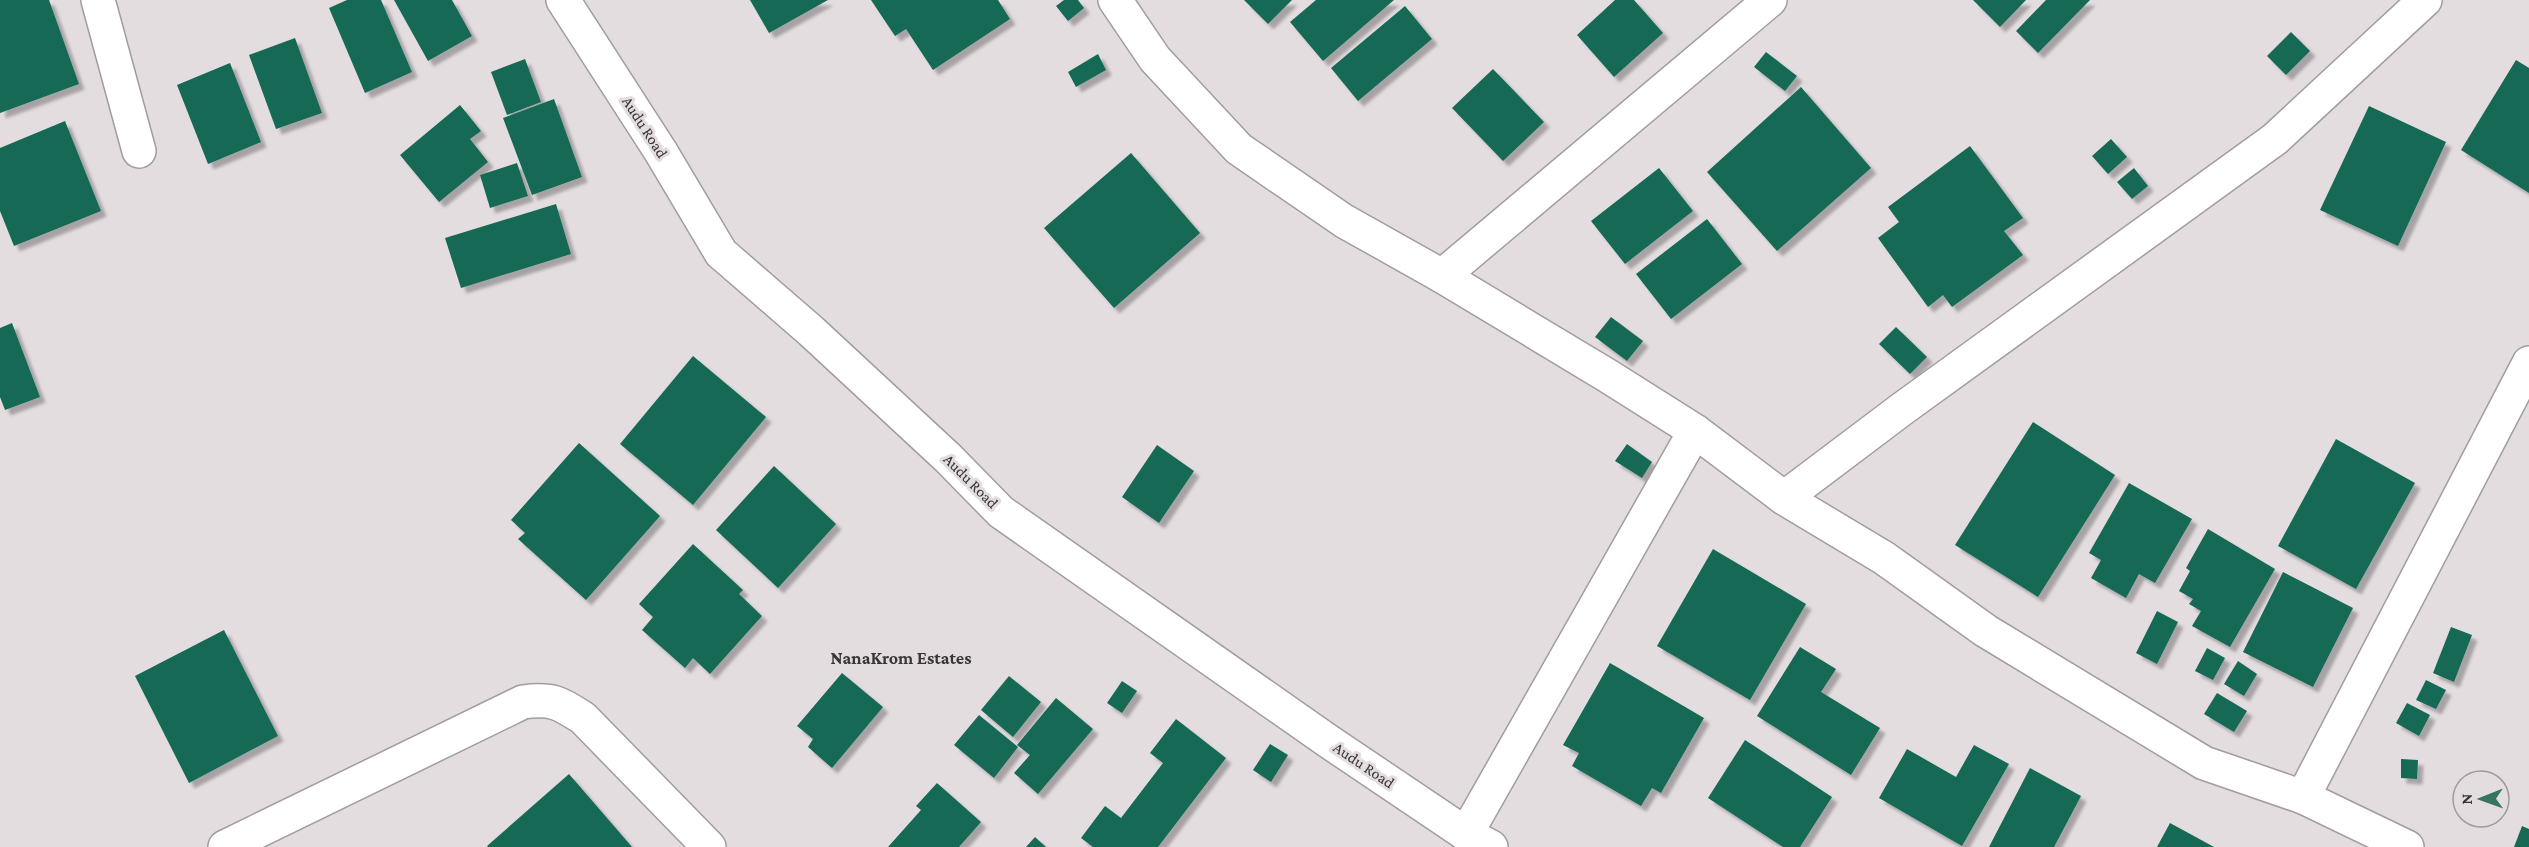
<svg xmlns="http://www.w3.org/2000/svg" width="2529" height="847" viewBox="0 0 2529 847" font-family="'Crimson Pro',serif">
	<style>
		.building { fill: #136a54; filter: url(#shadow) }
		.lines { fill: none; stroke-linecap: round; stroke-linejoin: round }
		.minor-casing { stroke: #a39c9e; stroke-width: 36 }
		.minor { stroke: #fff; stroke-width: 33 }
		.labels { text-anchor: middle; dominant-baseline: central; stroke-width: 6; stroke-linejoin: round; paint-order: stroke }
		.street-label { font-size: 16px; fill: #383536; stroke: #e4dde0 }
		.neighbourhood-label { font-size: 18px; font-weight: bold; fill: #383536; stroke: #e4dde0 }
	</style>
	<defs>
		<filter id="shadow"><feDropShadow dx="5.5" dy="5.5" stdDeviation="1.5" flood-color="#0004"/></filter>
	</defs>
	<rect width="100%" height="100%" fill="#e4dde0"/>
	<!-- building -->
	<g class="building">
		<path d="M0 0H49L79 84 0 113Z"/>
		<path d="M347 0H381L412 72 365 93 329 8Z"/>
		<path d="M394 0H452L472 36 428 61Z"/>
		<path d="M750 0H828L769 33Z"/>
		<path d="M871 0H998L1010 19 933 70 906 29 895 36Z"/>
		<path d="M1064 0H1078L1084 8 1068 21 1056 6Z"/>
		<path d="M1244 0H1292L1268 24Z"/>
		<path d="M1316 0H1394L1323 61 1290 22Z"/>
		<path d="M1615 0H1634L1663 33 1614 77 1577 35Z"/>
		<path d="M1973 0H2026L2000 27Z"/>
		<path d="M2046 0H2090L2038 53 2016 31Z"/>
		<path d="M1405 6 1432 39 1358 101 1331 68Z"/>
		<path d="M2291 32 2310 51 2286 75 2267 56Z"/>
		<path d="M295 38 322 113 276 129 249 55Z"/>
		<path d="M1766 52 1797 76 1785 91 1754 67Z"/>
		<path d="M1098 54 1106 70 1076 87 1068 72Z"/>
		<path d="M525 59 541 102 507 115 491 72Z"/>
		<path d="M2516 60 2529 68V193L2461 150Z"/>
		<path d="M230 63 261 142 208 164 177 85Z"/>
		<path d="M1493 69 1544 122 1503 161 1452 108Z"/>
		<path d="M1801 87 1871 168 1777 251 1707 172Z"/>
		<path d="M554 99 582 177 532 195 503 118Z"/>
		<path d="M460 105 481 131 470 139 488 162 439 202 400 155Z"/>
		<path d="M2369 106 2446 142 2398 246 2320 210Z"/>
		<path d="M65 121 101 211 14 246 0 211V148Z"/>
		<path d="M2111 139 2127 157 2108 174 2092 156Z"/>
		<path d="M1970 146 2023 218 2004 231 2023 255 1952 307 1943 295 1928 307 1878 238 1899 222 1888 207Z"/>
		<path d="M1131 153 1200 233 1114 308 1044 228Z"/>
		<path d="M517 163 528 196 490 208 480 175Z"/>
		<path d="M1659 168 1693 211 1625 264 1591 221Z"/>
		<path d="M2134 168 2148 186 2132 199 2117 182Z"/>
		<path d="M556 204 571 254 461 288 445 238Z"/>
		<path d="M1707 219 1742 264 1671 319 1636 274Z"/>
		<path d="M1611 317 1643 341 1627 361 1595 337Z"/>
		<path d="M12 323 40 397 5 410 0 397V328Z"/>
		<path d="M1896 327 1927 357 1910 374 1879 344Z"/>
		<path d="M693 356 766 417 693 505 620 444Z"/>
		<path d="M2033 422 2115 475 2038 597 1955 545Z"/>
		<path d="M2336 439 2415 483 2356 589 2278 546Z"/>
		<path d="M579 443 660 516 586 600 518 539 525 533 511 520Z"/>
		<path d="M1627 444 1652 462 1642 478 1615 461Z"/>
		<path d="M1157 445 1194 471 1159 523 1122 497Z"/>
		<path d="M774 466 836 524 778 588 716 530Z"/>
		<path d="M2129 483 2192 519 2155 583 2139 574 2126 598 2091 578 2101 560 2089 553Z"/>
		<path d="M2208 529 2275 569 2230 647 2192 626 2201 611 2189 604 2193 599 2179 591 2190 571 2186 568Z"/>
		<path d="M693 544 743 590 739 594 762 616 710 674 693 658 685 668 642 630 653 617 639 604Z"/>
		<path d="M1713 549 1806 604 1750 700 1657 646Z"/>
		<path d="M2283 572 2353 608 2313 687 2243 652Z"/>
		<path d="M2157 611 2178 622 2157 664 2136 653Z"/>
		<path d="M2451 627 2472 635 2454 682 2433 673Z"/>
		<path d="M224 630 278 736 189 783 135 676Z"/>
		<path d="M1800 647 1836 669 1821 692 1880 728 1851 775 1757 716Z"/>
		<path d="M2207 648 2225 658 2213 680 2195 671Z"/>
		<path d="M2238 661 2257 674 2244 696 2224 684Z"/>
		<path d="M1610 663 1704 718 1661 793 1652 788 1641 806 1572 766 1579 753 1563 745Z"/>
		<path d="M842 673 883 707 832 768 808 747 813 739 797 726Z"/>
		<path d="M1009 676 1041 702 1013 737 981 710Z"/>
		<path d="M2426 680 2446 690 2436 709 2416 700Z"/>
		<path d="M1122 681 1137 691 1122 713 1107 703Z"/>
		<path d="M2217 693 2247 711 2234 732 2204 714Z"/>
		<path d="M1056 698 1093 729 1038 794 1014 773 1030 755 1017 745Z"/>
		<path d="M2407 703 2430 715 2419 736 2396 723Z"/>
		<path d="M979 715 1018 747 994 778 954 745Z"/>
		<path d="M1176 719 1226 758 1158 847H1093L1081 838 1105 806 1121 818 1163 763 1150 753Z"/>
		<path d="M1745 740 1832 797 1800 847H1783L1708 798Z"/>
		<path d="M1270 744 1288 755 1271 782 1253 770Z"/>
		<path d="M1974 745 2009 764 1962 846 1879 798 1907 749 1956 777Z"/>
		<path d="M2401 759 2418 760 2417 779 2401 778Z"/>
		<path d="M2030 768 2081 796 2054 847H1989Z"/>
		<path d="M569 774 632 847H488L487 846Z"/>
		<path d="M937 783 981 822 959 847H888L921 810 916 806Z"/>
		<path d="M2170 823 2214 847H2157Z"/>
		<path d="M2522 826 2529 829V847H2514Z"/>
		<path d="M1035 837 1046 847H1026Z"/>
	</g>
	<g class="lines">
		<!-- minor casing -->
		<g class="minor-casing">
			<g id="minor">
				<path d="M98 0 139 151"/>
				<path d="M563 0 661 152 721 253 811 331 948 458 1001 512 1328 741 1466 834 1491 847"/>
				<path d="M1115 0 1155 59 1239 149 1344 221 1442 276 1608 376 1695 431 1784 498 1884 558 1986 631 2204 763 2303 797 2407 847"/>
				<path d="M1442 276 1770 0"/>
				<path d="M1784 498 1902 409 2275 139 2425 0"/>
				<path d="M2303 797 2529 363"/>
				<path d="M1466 834 1695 431"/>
				<path d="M225 847 523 702C552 698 560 703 583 718L709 847"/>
			</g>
		</g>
		<!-- minor -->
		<use href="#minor" class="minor"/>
	</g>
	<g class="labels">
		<!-- street labels -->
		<g class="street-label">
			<text transform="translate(645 127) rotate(57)">Audu Road</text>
			<text transform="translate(971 481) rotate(45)">Audu Road</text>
			<text transform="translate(1364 765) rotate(34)">Audu Road</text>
		</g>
		<!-- neighbourhood labels -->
		<g class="neighbourhood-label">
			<text x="901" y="658">NanaKrom Estates</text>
		</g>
	</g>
	<!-- north arrow -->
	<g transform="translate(2481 799) rotate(269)"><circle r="28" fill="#e4dde0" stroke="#9f9a9c" stroke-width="1.5"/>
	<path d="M0-4.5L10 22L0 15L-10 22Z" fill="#377562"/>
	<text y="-9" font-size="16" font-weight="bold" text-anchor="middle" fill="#383536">N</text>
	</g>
</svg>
